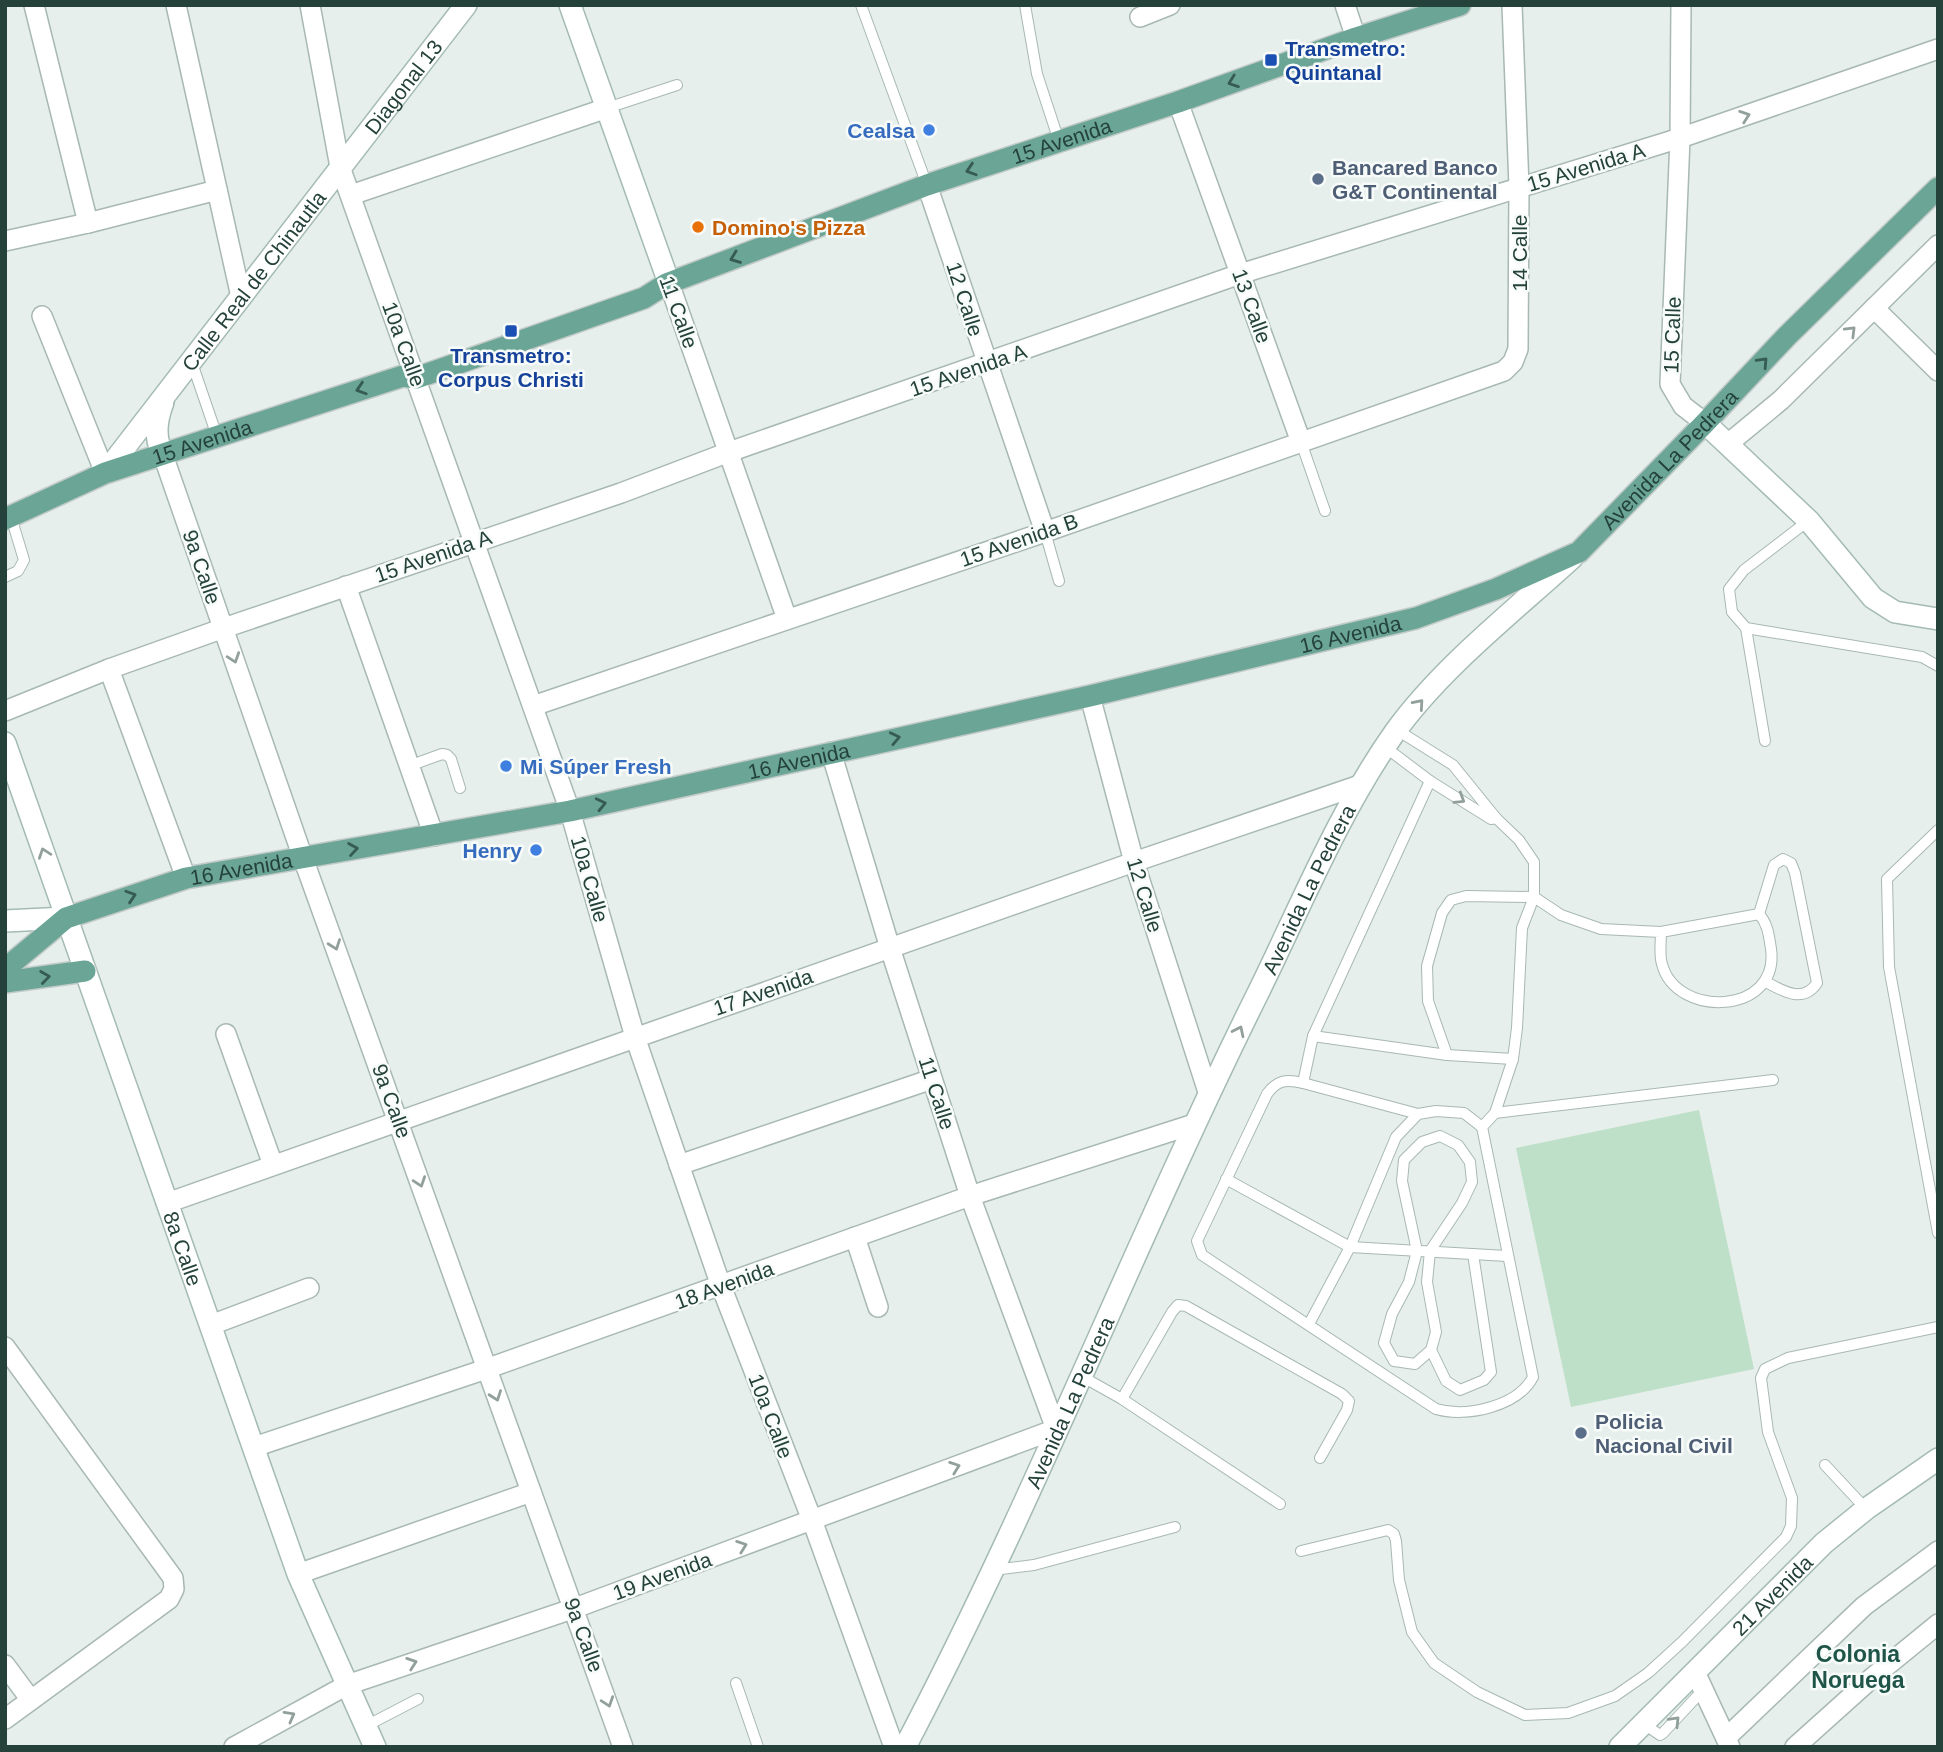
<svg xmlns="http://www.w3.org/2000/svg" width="1943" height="1752" viewBox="0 0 1943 1752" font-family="Arial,sans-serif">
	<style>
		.green { fill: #bfe0c8 }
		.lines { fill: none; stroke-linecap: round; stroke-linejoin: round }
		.lane-casing { stroke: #a8b8b2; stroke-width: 12 }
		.street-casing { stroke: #a8b8b2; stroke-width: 22 }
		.secondary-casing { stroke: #a4bbb3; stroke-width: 24 }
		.primary-casing { stroke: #c2cac8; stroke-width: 24 }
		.lane { stroke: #fff; stroke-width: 10 }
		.street { stroke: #fff; stroke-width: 19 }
		.secondary { stroke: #fff; stroke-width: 21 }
		.primary { stroke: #6aa596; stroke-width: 21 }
		.oneway { stroke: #365b51 }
		.oneway2 { stroke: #92a09c }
		.transit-dot { fill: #1a4fb4; stroke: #f7fbf9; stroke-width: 2.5 }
		.shop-dot { fill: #3f7fe0; stroke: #f7fbf9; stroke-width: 2.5 }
		.service-dot { fill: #5c6f8a; stroke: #f7fbf9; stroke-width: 2.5 }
		.food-dot { fill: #e8710a; stroke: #f7fbf9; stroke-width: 2.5 }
		.labels { text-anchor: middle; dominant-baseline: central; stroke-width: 5; stroke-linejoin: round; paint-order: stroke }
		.transit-label { font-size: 21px; font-weight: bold; fill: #164399; stroke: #f7fbf9; text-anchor: start }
		.street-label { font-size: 21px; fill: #24423a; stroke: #f7fbf9 }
		.shop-label { font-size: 21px; font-weight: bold; fill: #366cbe; stroke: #f7fbf9; text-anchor: end }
		.service-label { font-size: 21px; font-weight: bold; fill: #4e5e75; stroke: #f7fbf9; text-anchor: start }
		.food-label { font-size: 21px; font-weight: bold; fill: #c56008; stroke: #f7fbf9; text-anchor: start }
		.neighbourhood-label { font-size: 23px; font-weight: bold; fill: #1f5548; stroke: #f7fbf9 }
	</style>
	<rect width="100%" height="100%" fill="#e6efeb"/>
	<!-- green -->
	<path class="green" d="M1699 1110 1754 1369 1571 1407 1516 1148Z"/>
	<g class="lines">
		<!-- lane casing -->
		<g class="lane-casing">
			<g id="lane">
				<path d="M861 5 927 185"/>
				<path d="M1025 5 1037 74 1059 141"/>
				<path d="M607 108 677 85"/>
				<path d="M192 363 217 436"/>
				<path d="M1301 442 1325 511"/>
				<path d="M1808 521 1744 570 1729 589 1732 612 1746 628 1922 657 1938 666"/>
				<path d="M1045 532 1059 581"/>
				<path d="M5 577 18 571 24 560 11 517"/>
				<path d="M1746 628 1765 741"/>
				<path d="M1385 747 1430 781 1491 819 1496 818"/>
				<path d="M409 766 442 754 447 755 451 759 460 788"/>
				<path d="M1938 830 1887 879 1889 967 1938 1233"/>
				<path d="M1759 914 1774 865 1783 859 1791 863 1795 873 1817 983C1803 1004 1783 991 1766 982"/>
				<path d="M1313 1036 1447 1055 1513 1059"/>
				<path d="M1447 1055 1428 1001 1427 966 1442 913 1451 900 1466 896 1534 897 1561 915 1601 929 1661 932 1759 914C1768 924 1769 936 1771 949 1780 1015 1676 1019 1662 964 1659 955 1661 942 1661 932"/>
				<path d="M1303 1083C1286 1079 1277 1080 1267 1094L1197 1241 1202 1255 1436 1409C1467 1418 1518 1406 1533 1377L1482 1127 1495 1113 1513 1059 1517 1028 1522 928 1534 897V862L1519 840 1496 818 1453 765 1397 730"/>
				<path d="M1495 1113 1773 1080"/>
				<path d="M1418 1114 1303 1083 1313 1036 1430 781"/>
				<path d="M1440 1136 1458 1145 1470 1162 1472 1182 1462 1203 1430 1251 1427 1282 1436 1332 1431 1350 1415 1364 1394 1361 1384 1343 1392 1314 1409 1282 1417 1251 1402 1181 1404 1160 1422 1142Z"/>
				<path d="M1226 1179 1350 1247 1507 1256"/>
				<path d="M1309 1324 1350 1247 1396 1137 1418 1114 1436 1111 1464 1113 1482 1127"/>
				<path d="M1431 1350 1446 1381 1460 1390 1484 1380 1491 1372 1473 1254"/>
				<path d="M1081 1376 1122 1399 1280 1504"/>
				<path d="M1122 1399 1172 1312 1178 1305 1186 1306 1342 1394 1349 1401 1347 1410 1320 1458"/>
				<path d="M1825 1465 1866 1509"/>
				<path d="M1301 1551 1388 1530 1394 1534 1396 1541 1399 1580 1412 1632 1434 1663 1477 1692 1525 1715 1568 1713 1615 1696 1648 1673 1682 1642 1786 1537 1791 1526 1792 1498 1768 1432 1761 1378 1765 1369 1788 1358 1938 1327"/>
				<path d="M993 1570 1034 1565 1175 1527"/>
				<path d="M736 1683 758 1747"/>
				<path d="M1644 1724 1660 1735 1663 1733 1703 1690"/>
				<path d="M366 1726 418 1699"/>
			</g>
		</g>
		<!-- street casing -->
		<g class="street-casing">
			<g id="street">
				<path d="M34 5 88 223"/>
				<path d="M176 5 241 297"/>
				<path d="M310 5 340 167 570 811 635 1037 721 1286 812 1520 894 1747"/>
				<path d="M1345 5 1356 38"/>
				<path d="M1681 5 1680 138 1670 384 1683 406 1705 423"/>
				<path d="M1140 17 1170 5"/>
				<path d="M1178 102 1301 442"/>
				<path d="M927 185 1045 532"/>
				<path d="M351 195 607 108"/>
				<path d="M5 241 88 223 217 190"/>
				<path d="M669 283 787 619"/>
				<path d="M1874 308 1938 371"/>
				<path d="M42 316 105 473"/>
				<path d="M1729 443 1781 400 1938 245"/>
				<path d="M163 455 303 858 623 1747"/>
				<path d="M346 586 434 836"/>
				<path d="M109 669 186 878"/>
				<path d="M1090 696 1134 862 1208 1092"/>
				<path d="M533 706 1045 532 1504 371 1513 362 1518 349 1519 187 1512 5"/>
				<path d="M5 711 109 669 224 628 621 493 729 452 1240 274 1680 138 1938 49"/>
				<path d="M226 1034 273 1165"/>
				<path d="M679 1165 932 1079"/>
				<path d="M167 1203 1134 862 1360 785"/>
				<path d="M855 1237 878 1307"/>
				<path d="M211 1325 309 1288"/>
				<path d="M5 1347 173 1578 174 1589 169 1599 5 1719"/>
				<path d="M254 1447 486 1369 970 1196 1194 1124"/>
				<path d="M298 1574 531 1492"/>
				<path d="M5 1665 31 1700"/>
				<path d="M1695 1672 1730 1747"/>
				<path d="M1726 1738 1864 1606 1938 1551"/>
				<path d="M234 1747 347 1685 575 1608 1056 1429 970 1196 890 948 831 752"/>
				<path d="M1795 1747 1873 1677 1938 1624"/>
			</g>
		</g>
		<!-- secondary casing -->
		<g class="secondary-casing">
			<g id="secondary">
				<path d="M570 5 669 283"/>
				<path d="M163 402C156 421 154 437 163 455"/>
				<path d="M1705 423 1809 521 1873 598 1895 612 1938 619"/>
				<path id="s1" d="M105 473 466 5"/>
				<path id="s2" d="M5 743 298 1574 375 1747"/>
				<path d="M5 921 66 918"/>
				<path id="s3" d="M905 1747C1034 1502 1134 1243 1257 995 1300 908 1339 811 1395 732 1441 668 1514 611 1572 558"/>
				<path id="s4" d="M1620 1747 1824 1543 1866 1509 1938 1459"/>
			</g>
		</g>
		<!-- primary casing -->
		<g class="primary-casing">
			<g id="primary">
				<path id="s5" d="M5 519 105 473 403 376 416 378 644 298 666 284 927 185 1178 102 1356 38 1460 5"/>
				<path id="s6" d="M5 969 66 918 186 878 570 811 1090 696 1416 618 1496 589 1579 552 1705 423 1787 336 1938 188"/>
				<path d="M5 982 85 971"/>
			</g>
		</g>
		<!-- lane -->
		<use href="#lane" class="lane"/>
		<!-- street -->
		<use href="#street" class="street"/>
		<!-- secondary -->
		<use href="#secondary" class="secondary"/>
		<!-- primary -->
		<use href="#primary" class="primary"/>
	</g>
	<!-- one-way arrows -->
	<defs><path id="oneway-chevron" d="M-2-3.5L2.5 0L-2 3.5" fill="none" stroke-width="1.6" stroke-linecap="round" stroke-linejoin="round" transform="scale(1.75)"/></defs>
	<g class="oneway">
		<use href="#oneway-chevron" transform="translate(1233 82) rotate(160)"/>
		<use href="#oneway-chevron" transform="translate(971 170) rotate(162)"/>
		<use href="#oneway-chevron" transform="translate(735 258) rotate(159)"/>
		<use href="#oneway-chevron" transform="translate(1763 362) rotate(-47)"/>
		<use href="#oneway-chevron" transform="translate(361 389) rotate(162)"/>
		<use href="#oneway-chevron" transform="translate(895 738) rotate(-12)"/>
		<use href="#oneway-chevron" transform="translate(601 804) rotate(-13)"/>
		<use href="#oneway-chevron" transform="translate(353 849) rotate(-9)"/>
		<use href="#oneway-chevron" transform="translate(131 896) rotate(-18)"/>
		<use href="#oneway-chevron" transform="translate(45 977) rotate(-8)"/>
	</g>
	<g class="oneway2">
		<use href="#oneway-chevron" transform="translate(1745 116) rotate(-19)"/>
		<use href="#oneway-chevron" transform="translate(1851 331) rotate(-45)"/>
		<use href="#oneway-chevron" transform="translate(234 658) rotate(71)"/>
		<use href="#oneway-chevron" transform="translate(1419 704) rotate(-49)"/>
		<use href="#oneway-chevron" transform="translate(1460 799) rotate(32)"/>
		<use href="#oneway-chevron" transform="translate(44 853) rotate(-109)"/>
		<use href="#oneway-chevron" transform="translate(335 945) rotate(70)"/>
		<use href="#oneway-chevron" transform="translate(1239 1031) rotate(-64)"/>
		<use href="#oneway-chevron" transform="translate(420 1182) rotate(71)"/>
		<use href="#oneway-chevron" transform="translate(496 1396) rotate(70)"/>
		<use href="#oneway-chevron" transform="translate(955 1467) rotate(-20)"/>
		<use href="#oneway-chevron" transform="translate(742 1546) rotate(-20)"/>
		<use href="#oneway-chevron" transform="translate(412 1663) rotate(-19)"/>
		<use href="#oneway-chevron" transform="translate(608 1702) rotate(71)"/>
		<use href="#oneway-chevron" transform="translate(290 1716) rotate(-29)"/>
		<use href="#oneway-chevron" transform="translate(1675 1721) rotate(-46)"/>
	</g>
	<!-- markers -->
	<g class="transit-dot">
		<rect x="1264" y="53" width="14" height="14" rx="3.5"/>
		<rect x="504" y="324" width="14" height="14" rx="3.5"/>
	</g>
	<g class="shop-dot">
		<circle cx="929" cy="130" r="7"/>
		<circle cx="506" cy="766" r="7"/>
		<circle cx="536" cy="850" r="7"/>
	</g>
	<g class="service-dot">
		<circle cx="1318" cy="179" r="7"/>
		<circle cx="1581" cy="1433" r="7"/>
	</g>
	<circle class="food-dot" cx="698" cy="227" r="7"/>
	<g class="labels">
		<!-- transit labels -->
		<g class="transit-label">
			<text x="1285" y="48">Transmetro:<tspan x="1285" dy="24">Quintanal</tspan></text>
			<text x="511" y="355" text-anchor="middle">Transmetro:<tspan x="511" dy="24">Corpus Christi</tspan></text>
		</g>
		<!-- street labels -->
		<g class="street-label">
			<text stroke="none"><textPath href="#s1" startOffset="488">Diagonal 13</textPath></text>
			<text stroke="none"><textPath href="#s5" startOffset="1125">15 Avenida</textPath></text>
			<text transform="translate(1586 167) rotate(-17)">15 Avenida A</text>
			<text transform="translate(1519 253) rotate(-90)">14 Calle</text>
			<text stroke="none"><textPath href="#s1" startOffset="243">Calle Real de Chinautla</textPath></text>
			<text transform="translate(965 299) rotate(72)">12 Calle</text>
			<text transform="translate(1252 306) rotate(70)">13 Calle</text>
			<text transform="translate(679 312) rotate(70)">11 Calle</text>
			<text transform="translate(1672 335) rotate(-88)">15 Calle</text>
			<text transform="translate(404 344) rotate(70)">10a Calle</text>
			<text transform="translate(968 370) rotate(-19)">15 Avenida A</text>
			<text stroke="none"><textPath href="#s5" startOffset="212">15 Avenida</textPath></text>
			<text stroke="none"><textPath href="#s6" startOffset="1769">Avenida La Pedrera</textPath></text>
			<text transform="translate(1019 540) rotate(-19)">15 Avenida B</text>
			<text transform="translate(433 556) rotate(-19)">15 Avenida A</text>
			<text transform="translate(202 567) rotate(71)">9a Calle</text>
			<text stroke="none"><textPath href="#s6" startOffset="1396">16 Avenida</textPath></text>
			<text stroke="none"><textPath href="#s6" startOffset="830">16 Avenida</textPath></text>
			<text stroke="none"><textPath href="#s6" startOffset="262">16 Avenida</textPath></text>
			<text transform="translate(590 879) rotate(74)">10a Calle</text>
			<text stroke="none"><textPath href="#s3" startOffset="948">Avenida La Pedrera</textPath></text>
			<text transform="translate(1145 895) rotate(73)">12 Calle</text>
			<text transform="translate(763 992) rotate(-19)">17 Avenida</text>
			<text transform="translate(937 1093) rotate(72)">11 Calle</text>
			<text transform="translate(392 1101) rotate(70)">9a Calle</text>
			<text stroke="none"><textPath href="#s2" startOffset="536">8a Calle</textPath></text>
			<text transform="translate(724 1285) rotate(-20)">18 Avenida</text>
			<text stroke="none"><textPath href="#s3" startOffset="382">Avenida La Pedrera</textPath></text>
			<text transform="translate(771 1416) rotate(69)">10a Calle</text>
			<text transform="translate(662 1576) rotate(-20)">19 Avenida</text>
			<text stroke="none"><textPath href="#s4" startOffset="215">21 Avenida</textPath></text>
			<text transform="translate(584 1635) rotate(70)">9a Calle</text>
		</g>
		<!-- shop labels -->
		<g class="shop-label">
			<text x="915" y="130">Cealsa</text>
			<text x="520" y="766" text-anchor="start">Mi Súper Fresh</text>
			<text x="522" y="850">Henry</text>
		</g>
		<!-- service labels -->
		<g class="service-label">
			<text x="1332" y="167">Bancared Banco<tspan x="1332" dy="24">G&amp;T Continental</tspan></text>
			<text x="1595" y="1421">Policia<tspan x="1595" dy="24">Nacional Civil</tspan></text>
		</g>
		<!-- food labels -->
		<g class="food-label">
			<text x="712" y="227">Domino's Pizza</text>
		</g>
		<!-- neighbourhood labels -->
		<g class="neighbourhood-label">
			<text x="1858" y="1654">Colonia<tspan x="1858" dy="26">Noruega</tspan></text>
		</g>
	</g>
	<!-- border -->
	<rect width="1943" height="1752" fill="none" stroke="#24423a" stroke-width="14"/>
</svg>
